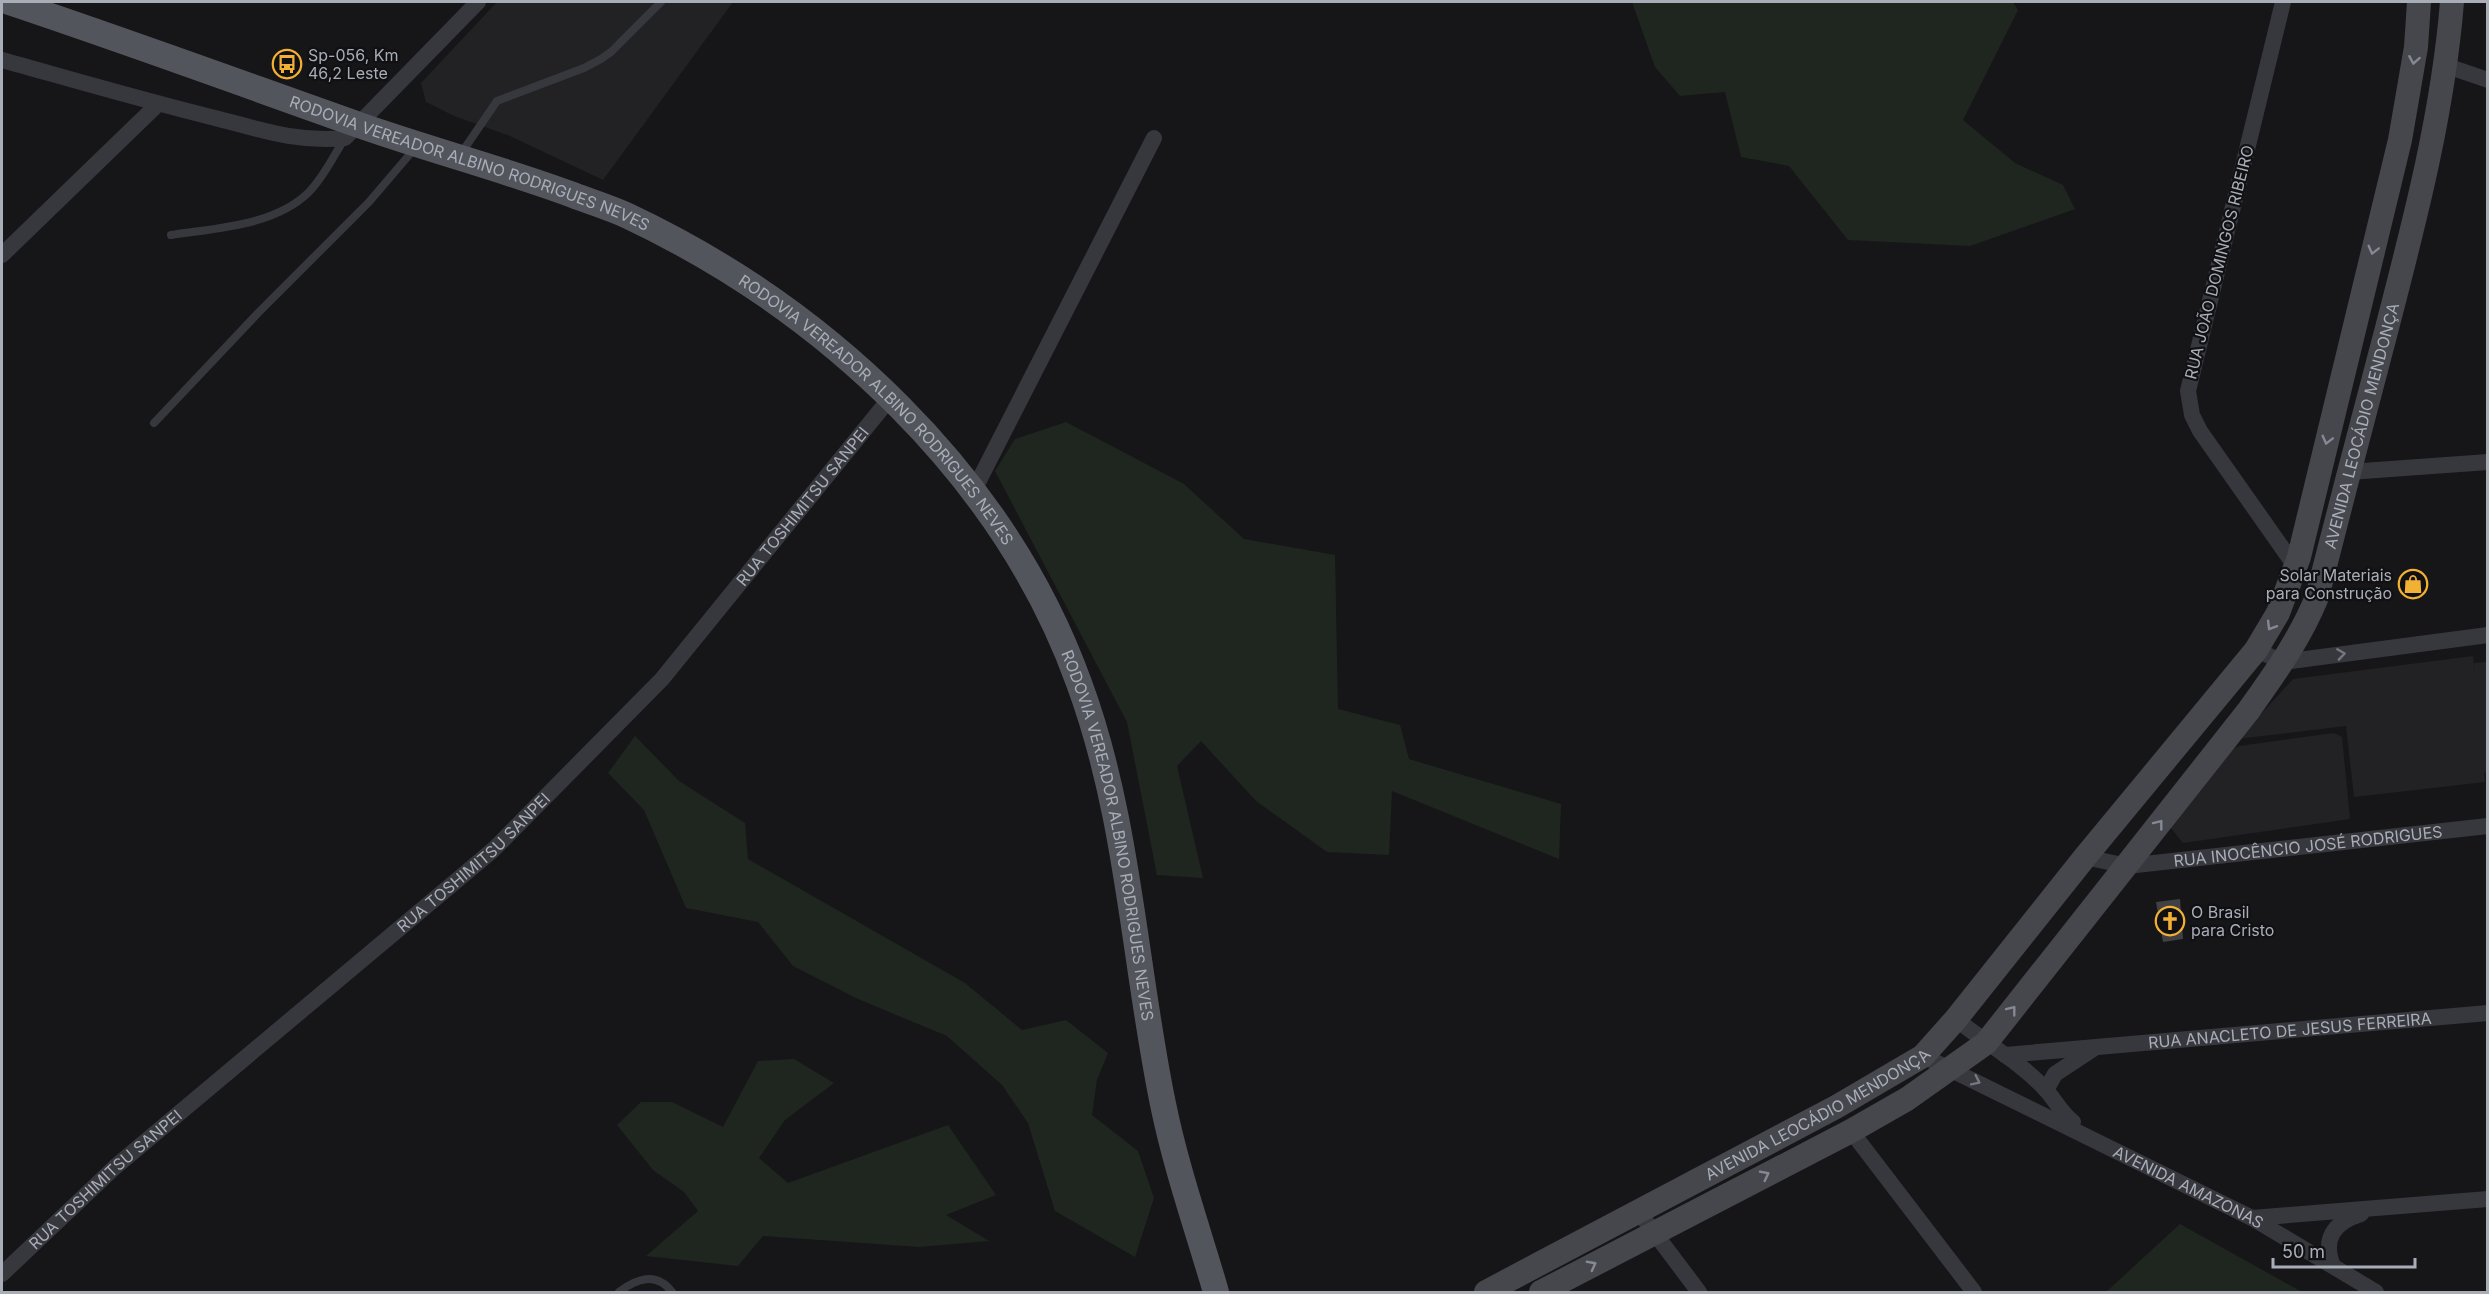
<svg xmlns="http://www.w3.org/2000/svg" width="2489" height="1294" viewBox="0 0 2489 1294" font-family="Inter,sans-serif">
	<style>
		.built { fill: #222225 }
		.green { fill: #1e261f }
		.building { fill: #404145 }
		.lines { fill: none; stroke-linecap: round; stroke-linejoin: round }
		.lane { stroke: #37383d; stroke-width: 8 }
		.street { stroke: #37383d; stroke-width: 16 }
		.secondary { stroke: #45474d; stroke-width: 24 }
		.primary { stroke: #53555c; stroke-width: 26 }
		.oneway { stroke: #858993 }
		.oneway2 { stroke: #757881 }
		.labels { text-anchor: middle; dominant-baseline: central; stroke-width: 4.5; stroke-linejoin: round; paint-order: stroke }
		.poi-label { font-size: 16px; fill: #a8adb8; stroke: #111113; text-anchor: start }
		.street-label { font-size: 16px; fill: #a8adb8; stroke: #111113 }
	</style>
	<rect width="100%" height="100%" fill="#161618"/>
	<!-- built -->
	<g class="built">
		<path d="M497 2H733L603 180 510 136 454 116 426 102 421 83Z"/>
		<path d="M2473 656 2475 678 2474 663 2487 662 2488 772 2484 773 2485 782 2354 797 2346 726 2238 739 2293 679Z"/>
		<path d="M2334 733 2342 737 2350 819 2183 843 2170 827 2220 754 2239 746Z"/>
	</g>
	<!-- green -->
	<g class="green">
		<path d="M1632 2H2013L2018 10 1963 120 2015 163 2063 185 2075 209 1970 246 1848 240 1789 166 1741 157 1725 92 1680 96 1655 67Z"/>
		<path d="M1066 422 1184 484 1244 539 1335 555 1338 709 1400 725 1409 759 1561 804 1559 859 1392 791 1389 855 1327 852 1256 801 1201 741 1177 766 1203 878 1157 875 1127 722 995 471 1015 439Z"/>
		<path d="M635 736 679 781 745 823 748 859 965 983 1022 1030 1066 1020 1108 1053 1097 1080 1092 1115 1138 1151 1154 1198 1135 1257 1055 1211 1028 1123 1002 1085 947 1036 858 999 793 966 758 922 686 908 644 810 608 773Z"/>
		<path d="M794 1059 834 1083 785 1120 759 1158 788 1183 948 1125 996 1195 946 1215 989 1241 919 1247 763 1236 738 1266 646 1256 698 1211 684 1192 653 1170 617 1125 641 1102H672L723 1127 758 1061Z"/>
		<path d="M2180 1224 2302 1292H2106Z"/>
	</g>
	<!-- building -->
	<path class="building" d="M2180 899 2183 939 2163 942 2156 902Z"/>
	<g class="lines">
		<!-- lane -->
		<g class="lane">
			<path d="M460 155 497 101 584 68 601 59 611 52 661 2"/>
			<path d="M171 235C215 228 275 226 309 192 324 177 334 155 345 138"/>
			<path d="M154 423 258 313 369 202 416 147"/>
			<path d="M619 1292C636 1279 656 1271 672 1292"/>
		</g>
		<!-- street -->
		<g class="street">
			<path d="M2283 2 2188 391 2192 415 2200 431 2295 566"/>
			<path d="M2 60C74 80 146 101 219 119 262 130 300 143 345 138L478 2"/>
			<path d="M2447 66 2488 80"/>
			<path d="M2 255 158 104"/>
			<path d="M2349 472 2488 462"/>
			<path d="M974 490 1154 138"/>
			<path d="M2256 650 2283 662 2488 635"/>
			<path id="s1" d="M2085 857 2127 866 2488 826"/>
			<path d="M1956 1019C1985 1043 2021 1062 2046 1090 2056 1101 2061 1113 2073 1122"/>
			<path id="s2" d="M2005 1055 2488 1013"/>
			<path id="s3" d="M1923 1056 2252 1218 2376 1292"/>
			<path d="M2046 1090 2055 1074 2093 1049"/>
			<path d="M1851 1131 1974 1292"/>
			<path d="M1638 1211 1699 1292"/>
			<path d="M2252 1218 2488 1199"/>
			<path d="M2333 1266C2322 1239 2334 1222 2361 1214"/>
			<path id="s4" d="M2 1274 115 1167 493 850 662 679 891 397"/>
		</g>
		<!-- secondary -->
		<g class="secondary">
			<path id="s5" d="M1486 1292 1836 1107 1923 1056 1956 1019 2085 857 2256 650 2278 613 2299 557 2400 140 2416 47 2419 2"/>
			<path id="s6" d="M1541 1292 1851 1131 1907 1099 1986 1043 2249 710C2275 673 2300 639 2317 597 2340 507 2363 418 2387 328 2415 220 2443 113 2452 2"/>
		</g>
		<!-- primary -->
		<path class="primary" id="s7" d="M9 2C126 41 243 84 359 125 430 150 503 169 573 195 591 202 611 208 628 216 825 309 1004 475 1079 683 1129 818 1134 964 1163 1104 1176 1168 1198 1230 1216 1292"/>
	</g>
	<!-- one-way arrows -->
	<defs><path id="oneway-chevron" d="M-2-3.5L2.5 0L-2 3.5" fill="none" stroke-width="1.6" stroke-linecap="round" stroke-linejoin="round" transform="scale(1.5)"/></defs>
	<g class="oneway">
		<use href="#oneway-chevron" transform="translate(2414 60) rotate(100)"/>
		<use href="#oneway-chevron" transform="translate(2373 250) rotate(104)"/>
		<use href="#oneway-chevron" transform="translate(2327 440) rotate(104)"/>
		<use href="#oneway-chevron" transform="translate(2271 626) rotate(121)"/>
		<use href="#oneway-chevron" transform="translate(2159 824) rotate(-52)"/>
		<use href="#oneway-chevron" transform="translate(2012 1010) rotate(-52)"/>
		<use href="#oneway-chevron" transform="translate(1765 1175) rotate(-27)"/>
		<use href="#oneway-chevron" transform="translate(1592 1265) rotate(-28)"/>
	</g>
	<g class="oneway2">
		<use href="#oneway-chevron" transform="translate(2341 654) rotate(-8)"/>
		<use href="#oneway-chevron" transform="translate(1976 1081) rotate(26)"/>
	</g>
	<!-- icons -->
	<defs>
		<g id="bus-ring" transform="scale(1.5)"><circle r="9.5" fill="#111113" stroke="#f2b134" stroke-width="1.5"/><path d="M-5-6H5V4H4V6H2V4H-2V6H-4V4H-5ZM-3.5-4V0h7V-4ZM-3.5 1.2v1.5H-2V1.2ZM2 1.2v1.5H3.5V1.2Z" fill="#f2b134"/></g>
		<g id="shop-ring" transform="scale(1.5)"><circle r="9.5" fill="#111113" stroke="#f2b134" stroke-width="1.5"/><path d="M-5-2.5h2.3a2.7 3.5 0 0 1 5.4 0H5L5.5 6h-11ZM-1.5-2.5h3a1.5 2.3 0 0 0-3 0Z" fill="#f2b134"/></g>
		<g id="church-ring" transform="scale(1.5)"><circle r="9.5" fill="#111113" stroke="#f2b134" stroke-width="1.5"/><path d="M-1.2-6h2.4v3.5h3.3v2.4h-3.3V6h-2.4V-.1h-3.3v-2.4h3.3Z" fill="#f2b134"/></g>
	</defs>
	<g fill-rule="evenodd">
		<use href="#bus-ring" x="287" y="64"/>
		<use href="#shop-ring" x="2413" y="584"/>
		<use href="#church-ring" x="2170" y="921"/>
	</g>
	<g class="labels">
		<!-- poi labels -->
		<g class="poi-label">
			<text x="308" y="55">Sp-056, Km<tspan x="308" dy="18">46,2 Leste</tspan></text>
			<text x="2392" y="575" text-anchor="end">Solar Materiais<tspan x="2392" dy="18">para Construção</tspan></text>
			<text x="2191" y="912">O Brasil<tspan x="2191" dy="18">para Cristo</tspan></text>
		</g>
		<!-- street labels -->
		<g class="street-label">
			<text stroke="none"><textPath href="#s7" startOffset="488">RODOVIA VEREADOR ALBINO RODRIGUES NEVES</textPath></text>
			<text transform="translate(2219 262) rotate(-76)">RUA JOÃO DOMINGOS RIBEIRO</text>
			<text stroke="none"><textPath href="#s7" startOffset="974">RODOVIA VEREADOR ALBINO RODRIGUES NEVES</textPath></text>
			<text stroke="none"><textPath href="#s6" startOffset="1244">AVENIDA LEOCÁDIO MENDONÇA</textPath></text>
			<text stroke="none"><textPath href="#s4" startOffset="1112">RUA TOSHIMITSU SANPEI</textPath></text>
			<text stroke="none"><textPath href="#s7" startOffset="1476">RODOVIA VEREADOR ALBINO RODRIGUES NEVES</textPath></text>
			<text stroke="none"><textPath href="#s1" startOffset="225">RUA INOCÊNCIO JOSÉ RODRIGUES</textPath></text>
			<text stroke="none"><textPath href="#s4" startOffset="626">RUA TOSHIMITSU SANPEI</textPath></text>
			<text stroke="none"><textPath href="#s2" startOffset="286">RUA ANACLETO DE JESUS FERREIRA</textPath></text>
			<text stroke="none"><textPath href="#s5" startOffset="376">AVENIDA LEOCÁDIO MENDONÇA</textPath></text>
			<text stroke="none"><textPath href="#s4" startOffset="140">RUA TOSHIMITSU SANPEI</textPath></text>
			<text stroke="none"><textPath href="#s3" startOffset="296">AVENIDA AMAZONAS</textPath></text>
		</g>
	</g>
	<!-- border -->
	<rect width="2489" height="1294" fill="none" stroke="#a8adb8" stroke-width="6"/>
	<!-- scale -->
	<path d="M2273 1258v9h142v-9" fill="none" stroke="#a8adb8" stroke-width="3"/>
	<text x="2282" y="1258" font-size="18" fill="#a8adb8" stroke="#111113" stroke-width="4.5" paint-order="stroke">50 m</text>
</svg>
